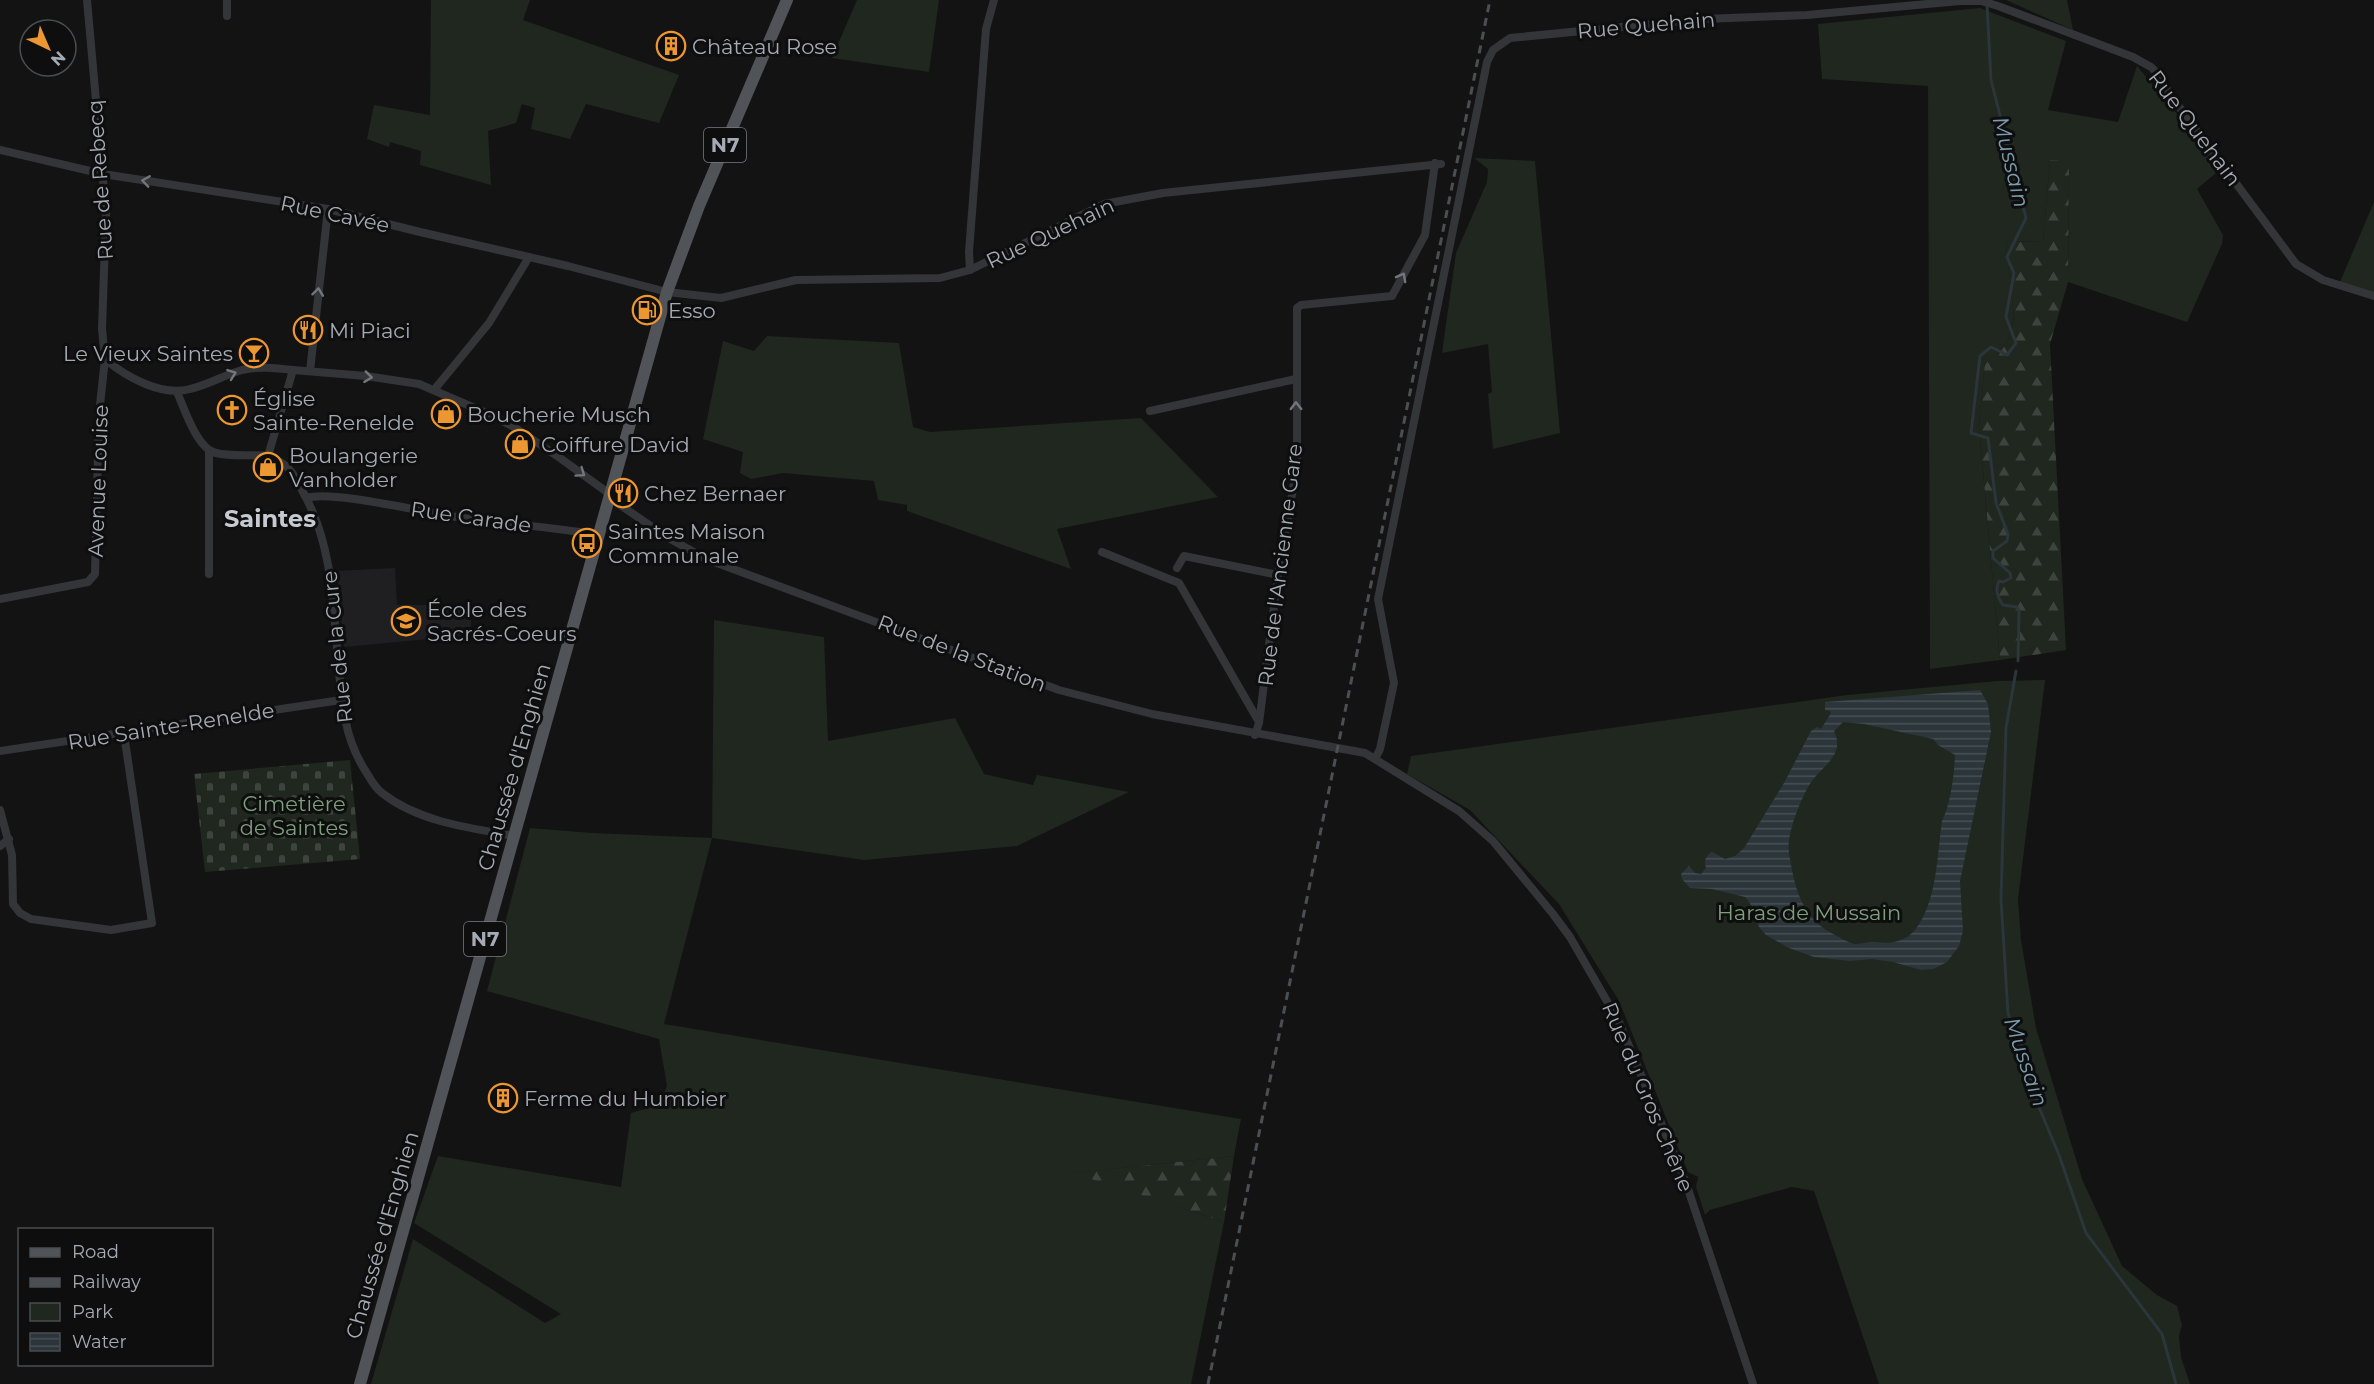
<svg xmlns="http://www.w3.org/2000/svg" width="2374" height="1384" viewBox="0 0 2374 1384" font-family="Montserrat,sans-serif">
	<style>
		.built { fill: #1f1f21 }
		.green { fill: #1f271f }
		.forest { fill: url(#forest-firs) }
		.cemetery { fill: url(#cemetery-stones) }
		.water { fill: url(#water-rules); fill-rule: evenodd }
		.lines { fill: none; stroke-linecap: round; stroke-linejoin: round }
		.stream { stroke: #2b353a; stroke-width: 3 }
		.minor { stroke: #343539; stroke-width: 8 }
		.primary { stroke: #505358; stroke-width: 12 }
		.rail { stroke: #4b4e52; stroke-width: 3; stroke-dasharray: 8 6; stroke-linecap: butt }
		.oneway { stroke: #72767d }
		.labels { text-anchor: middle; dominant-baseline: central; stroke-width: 6; stroke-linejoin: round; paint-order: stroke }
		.shield { fill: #0e0e0f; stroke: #787c82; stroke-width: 1.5 }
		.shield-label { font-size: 20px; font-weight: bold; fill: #a5abb4 }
		.street-label { font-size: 21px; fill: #a5abb4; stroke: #0e0e0f }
		.poi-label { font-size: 21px; fill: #a5abb4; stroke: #0e0e0f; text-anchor: start }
		.park-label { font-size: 21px; fill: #7e9f7c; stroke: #0e0e0f }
		.water-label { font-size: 22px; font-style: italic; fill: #7c9daf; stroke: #0e0e0f }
		.quarter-label { font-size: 24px; font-weight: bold; fill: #c5cad1; stroke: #0e0e0f }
	</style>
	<defs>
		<pattern id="forest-firs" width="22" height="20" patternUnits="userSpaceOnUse" patternTransform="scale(1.5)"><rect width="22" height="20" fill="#1f271f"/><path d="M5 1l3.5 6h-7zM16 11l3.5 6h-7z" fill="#3d443d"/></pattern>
		<pattern id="cemetery-stones" width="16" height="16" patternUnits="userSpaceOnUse" patternTransform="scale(1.5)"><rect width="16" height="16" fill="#1f271f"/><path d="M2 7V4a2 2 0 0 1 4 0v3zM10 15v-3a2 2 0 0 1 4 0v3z" fill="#3d443d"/></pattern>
		<pattern id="water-rules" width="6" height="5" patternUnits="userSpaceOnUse" patternTransform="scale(1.5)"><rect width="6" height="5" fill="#2b353a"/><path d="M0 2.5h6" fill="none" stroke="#475054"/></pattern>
	</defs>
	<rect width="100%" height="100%" fill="#131314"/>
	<!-- built -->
	<path class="built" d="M395 568 397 605H471V635L344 647 337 571Z"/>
	<!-- green -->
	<g class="green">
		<path d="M431 0H530L523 20 679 75 659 123 586 104 570 139 531 129 535 108 522 104 516 123 488 131 491 185 420 165 421 151 390 142 389 147 367 139 374 105 430 115Z"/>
		<path d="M857 0H939L929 72 832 58Z"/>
		<path d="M2006 0H2067L2073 30Z"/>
		<path d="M1980 8 2066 41 2048 110 2118 122 2137 66 2222 168 2197 189 2223 235 2222 244 2187 322 2068 282 2069 161H2050L2043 242 2006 241 2014 317 2007 344 1985 362 1979 427 2000 660 1930 669 1928 86 1822 79 1818 24Z"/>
		<path d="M1474 158 1535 161 1560 433 1493 449 1488 394 1492 392 1488 344 1442 353 1456 253 1487 182 1488 169Z"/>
		<path d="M2374 202V292L2340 282Z"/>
		<path d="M767 336 899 343 913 427 930 432 1141 418 1218 497 1057 529 1071 569 907 511V505L878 500 874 481 783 473 751 479 740 473 743 452 703 439 723 341 754 351Z"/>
		<path d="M714 620 824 637 828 741 955 718 984 774 1033 785 1037 775 1129 792 1017 846 864 860 712 838 664 1024 1241 1119 1234 1156 1075 1173 1224 1222 1191 1384H371L413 1239 545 1323 561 1314 414 1223 438 1156 621 1187 631 1113 659 1105 667 1086 659 1039 487 991 530 828 592 833 712 838Z"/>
		<path d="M2045 680 2018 899 2021 940 2036 1028 2082 1179 2122 1266 2157 1295 2177 1306 2182 1325 2179 1336 2181 1357 2190 1384H1879L1814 1191 1792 1187 1710 1210 1705 1215 1696 1187 1698 1177 1688 1172 1619 1001 1559 904 1470 810 1407 774 1411 756 1847 695 1997 681Z"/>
	</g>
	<!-- forest -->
	<g class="forest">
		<path d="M2050 160 2069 161 2068 282 2050 344 2066 650 2000 660 1979 427 1985 361 2007 344 2014 318 2006 241 2043 242Z"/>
		<path d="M1234 1156 1224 1222 1073 1173Z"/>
	</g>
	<!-- cemetery -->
	<path class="cemetery" d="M350 760 360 859 205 872 194 774Z"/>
	<!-- water -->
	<path class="water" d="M1980 690 1988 704 1991 732 1960 881 1963 931 1959 946 1947 962 1933 969 1921 970 1893 962 1872 959 1850 961 1814 957 1789 948 1766 935 1759 927 1750 903 1745 897 1712 889 1690 888 1682 879 1681 874 1689 866 1695 873 1701 874 1706 868C1704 861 1705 856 1712 852L1725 859 1735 856 1744 848 1784 783 1811 731 1817 727 1821 729 1831 713 1830 711 1825 710V702ZM1843 722 1864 724 1933 739 1938 745 1955 755C1954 776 1951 802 1942 821 1937 856 1937 902 1915 930 1904 943 1889 944 1874 942 1868 942 1861 944 1855 944 1849 943 1841 938 1835 935 1801 919 1794 886 1789 852 1786 835 1801 798 1810 784 1821 766 1846 756 1834 731Z"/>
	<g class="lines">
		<!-- stream -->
		<g class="stream">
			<path d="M1987 5 1991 80 2026 218 2007 257 2014 273 2006 317 2016 343 2007 355 1991 347 1980 356 1971 433 1988 438 1996 503 2008 534 2007 541 1993 551V558L2010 573 2011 578 2003 582 1999 581C1995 590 1997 597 2003 605L2017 607 2019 612 2018 661"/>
			<path d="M2016 671 2006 728 2001 899 2008 1014 2021 1044 2038 1105 2059 1155 2086 1233 2162 1334 2176 1384"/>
		</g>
		<!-- minor -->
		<g class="minor">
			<path d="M227 16V0"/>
			<path d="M0 150 103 174 328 209 420 232 568 266 667 292 721 298 796 280 940 278 970 270 1104 204 1163 193 1441 164"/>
			<path d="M970 270 969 252 986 29 994 0"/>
			<path d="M105 359C126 377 162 397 190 389 208 385 224 375 242 370 259 366 276 368 293 370L268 456C251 454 232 457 216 453 197 449 184 408 177 392"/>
			<path d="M293 370 366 376 419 384 491 415 514 427 560 458 611 495 620 505 667 537 706 559 1059 690 1152 714 1365 753 1459 811 1493 841 1553 914 1570 937 1619 1022 1686 1183 1753 1384"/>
			<path d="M310 371 328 209"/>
			<path d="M434 390 489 323 529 257"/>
			<path d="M1150 411 1296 379"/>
			<path d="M209 451V574"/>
			<path d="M268 456C274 459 282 462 287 467 295 474 299 485 304 494 334 548 333 611 339 671 342 705 345 737 363 767 369 776 373 786 382 793 419 822 469 828 515 836"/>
			<path d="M307 498C332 490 426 513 457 517 505 524 552 527 599 535"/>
			<path d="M1102 552 1179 583 1259 722"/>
			<path d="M1177 568 1184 556 1278 575"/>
			<path d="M0 599 88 582 95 574 99 414 105 359 102 329 106 213 87 0"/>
			<path d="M1255 735 1259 723 1278 575 1297 466V308L1301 305 1392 296 1425 235 1435 163"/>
			<path d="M0 751 341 700"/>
			<path d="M1375 759 1380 749 1394 683 1378 599 1487 62 1493 50 1510 38 1704 19 1807 15 1960 1H1981L1998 6 2133 57 2151 67 2159 75 2171 96 2296 264 2323 280 2374 296"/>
			<path d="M0 810 12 855 13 904 20 913 31 919 111 930 152 923 124 734"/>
			<path d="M0 846 9 839"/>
		</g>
		<!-- primary -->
		<path class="primary" d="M360 1384 667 292 699 206 787 0"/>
		<!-- rail -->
		<path class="rail" d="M1208 1384 1490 0"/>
	</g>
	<!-- one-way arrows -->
	<defs><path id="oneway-chevron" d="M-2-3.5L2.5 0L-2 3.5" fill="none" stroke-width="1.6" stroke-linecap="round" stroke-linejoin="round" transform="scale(1.5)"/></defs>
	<g class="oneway">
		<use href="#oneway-chevron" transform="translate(146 181) rotate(-172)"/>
		<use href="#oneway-chevron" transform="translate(1402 277) rotate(-62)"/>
		<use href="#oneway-chevron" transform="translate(318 292) rotate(-83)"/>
		<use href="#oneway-chevron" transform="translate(232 374) rotate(-20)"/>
		<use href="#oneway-chevron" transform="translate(368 377) rotate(7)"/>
		<use href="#oneway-chevron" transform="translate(1296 406) rotate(-91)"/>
		<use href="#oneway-chevron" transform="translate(581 473) rotate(35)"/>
	</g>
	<!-- icons -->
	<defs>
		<g id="building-ring" transform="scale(1.5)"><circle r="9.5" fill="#0e0e0f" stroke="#ed9732" stroke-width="1.5"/><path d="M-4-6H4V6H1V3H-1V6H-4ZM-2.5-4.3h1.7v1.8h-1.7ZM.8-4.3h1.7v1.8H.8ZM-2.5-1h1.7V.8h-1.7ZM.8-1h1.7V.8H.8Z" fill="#ed9732"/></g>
		<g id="fuel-ring" transform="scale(1.5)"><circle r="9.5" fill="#0e0e0f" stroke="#ed9732" stroke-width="1.5"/><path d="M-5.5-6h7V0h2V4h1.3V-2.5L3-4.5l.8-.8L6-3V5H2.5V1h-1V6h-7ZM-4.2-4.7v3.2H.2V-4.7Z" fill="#ed9732"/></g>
		<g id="restaurant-ring" transform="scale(1.5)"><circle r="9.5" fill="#0e0e0f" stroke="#ed9732" stroke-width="1.5"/><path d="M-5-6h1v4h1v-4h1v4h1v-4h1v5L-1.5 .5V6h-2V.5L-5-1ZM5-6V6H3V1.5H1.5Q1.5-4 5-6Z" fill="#ed9732"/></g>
		<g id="bar-ring" transform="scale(1.5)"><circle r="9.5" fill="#0e0e0f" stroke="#ed9732" stroke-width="1.5"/><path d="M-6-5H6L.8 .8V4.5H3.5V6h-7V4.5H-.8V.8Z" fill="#ed9732"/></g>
		<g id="church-ring" transform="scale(1.5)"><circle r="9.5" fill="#0e0e0f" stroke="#ed9732" stroke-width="1.5"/><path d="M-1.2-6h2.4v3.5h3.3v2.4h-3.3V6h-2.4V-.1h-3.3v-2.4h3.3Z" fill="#ed9732"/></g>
		<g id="shop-ring" transform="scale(1.5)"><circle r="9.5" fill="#0e0e0f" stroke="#ed9732" stroke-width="1.5"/><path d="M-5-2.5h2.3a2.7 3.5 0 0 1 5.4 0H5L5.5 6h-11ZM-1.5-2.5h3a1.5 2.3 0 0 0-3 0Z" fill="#ed9732"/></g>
		<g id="bus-ring" transform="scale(1.5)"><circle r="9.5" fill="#0e0e0f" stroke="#ed9732" stroke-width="1.5"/><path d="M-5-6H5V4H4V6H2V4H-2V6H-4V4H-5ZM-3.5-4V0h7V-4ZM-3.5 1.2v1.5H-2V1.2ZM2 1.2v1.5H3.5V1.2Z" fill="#ed9732"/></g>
		<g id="school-ring" transform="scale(1.5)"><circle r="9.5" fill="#0e0e0f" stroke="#ed9732" stroke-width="1.5"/><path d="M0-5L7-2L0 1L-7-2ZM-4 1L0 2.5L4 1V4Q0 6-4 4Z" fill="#ed9732"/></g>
	</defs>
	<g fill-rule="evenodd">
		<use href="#building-ring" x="671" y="46"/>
		<use href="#fuel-ring" x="647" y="310"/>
		<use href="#restaurant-ring" x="308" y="330"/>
		<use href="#bar-ring" x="254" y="353"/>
		<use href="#church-ring" x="232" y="410"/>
		<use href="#shop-ring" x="446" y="414"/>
		<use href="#shop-ring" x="520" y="444"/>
		<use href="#shop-ring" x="268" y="467"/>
		<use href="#restaurant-ring" x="623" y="493"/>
		<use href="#bus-ring" x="587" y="543"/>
		<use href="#school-ring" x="406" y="621"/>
		<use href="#building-ring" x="503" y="1098"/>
	</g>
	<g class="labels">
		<!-- shield labels -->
		<g class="shield">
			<rect x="704" y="128" width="42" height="34" rx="4.5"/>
			<rect x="464" y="922" width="42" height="34" rx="4.5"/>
		</g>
		<g class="shield-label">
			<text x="725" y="145">N7</text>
			<text x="485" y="939">N7</text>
		</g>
		<!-- street labels -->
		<g class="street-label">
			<text transform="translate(1646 25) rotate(-5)">Rue Quehain</text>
			<text transform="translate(2195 128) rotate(53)">Rue Quehain</text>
			<text transform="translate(100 180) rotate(-94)">Rue de Rebecq</text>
			<text transform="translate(335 214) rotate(12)">Rue Cavée</text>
			<text transform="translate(1050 233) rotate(-25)">Rue Quehain</text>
			<text transform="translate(98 481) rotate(-88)">Avenue Louise</text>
			<text transform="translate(471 517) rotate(8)">Rue Carade</text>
			<text transform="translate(1280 565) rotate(-83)">Rue de l'Ancienne Gare</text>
			<text transform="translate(337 647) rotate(-96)">Rue de la Cure</text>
			<text transform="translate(962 653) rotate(21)">Rue de la Station</text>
			<text transform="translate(171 726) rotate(-9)">Rue Sainte-Renelde</text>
			<text transform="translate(514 767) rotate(-74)">Chaussée d'Enghien</text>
			<text transform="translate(1648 1097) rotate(67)">Rue du Gros Chêne</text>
			<text transform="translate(382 1235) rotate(-74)">Chaussée d'Enghien</text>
		</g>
		<!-- poi labels -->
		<g class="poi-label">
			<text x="692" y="46">Château Rose</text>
			<text x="668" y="310">Esso</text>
			<text x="329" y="330">Mi Piaci</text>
			<text x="233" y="353" text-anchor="end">Le Vieux Saintes</text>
			<text x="253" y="398">Église<tspan x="253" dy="24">Sainte-Renelde</tspan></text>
			<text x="467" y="414">Boucherie Musch</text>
			<text x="541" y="444">Coiffure David</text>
			<text x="289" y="455">Boulangerie<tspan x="289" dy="24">Vanholder</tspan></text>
			<text x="644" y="493">Chez Bernaer</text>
			<text x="608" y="531">Saintes Maison<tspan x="608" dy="24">Communale</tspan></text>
			<text x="427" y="609">École des<tspan x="427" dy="24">Sacrés-Coeurs</tspan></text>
			<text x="524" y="1098">Ferme du Humbier</text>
		</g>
		<!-- park labels -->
		<g class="park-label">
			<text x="294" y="803">Cimetière<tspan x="294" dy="24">de Saintes</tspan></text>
			<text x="1809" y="912">Haras de Mussain</text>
		</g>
		<!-- water labels -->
		<g class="water-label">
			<text transform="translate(2011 162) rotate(76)">Mussain</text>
			<text transform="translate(2026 1062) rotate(71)">Mussain</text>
		</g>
		<!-- quarter labels -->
		<g class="quarter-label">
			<text x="270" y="518">Saintes</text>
		</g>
	</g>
	<!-- legend -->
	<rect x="18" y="1228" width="195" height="138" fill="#0e0e0f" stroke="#4a4d51" stroke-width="1.5"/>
	<rect x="30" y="1248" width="30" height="9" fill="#505358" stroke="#4a4d51" stroke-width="1.5"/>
	<text x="72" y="1258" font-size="18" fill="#a5abb4">Road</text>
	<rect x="30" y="1278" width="30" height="9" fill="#4b4e52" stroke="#4a4d51" stroke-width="1.5"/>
	<text x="72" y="1288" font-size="18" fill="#a5abb4">Railway</text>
	<rect x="30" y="1303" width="30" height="18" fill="#1f271f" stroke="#4a4d51" stroke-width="1.5"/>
	<text x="72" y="1318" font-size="18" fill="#a5abb4">Park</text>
	<rect x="30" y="1333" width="30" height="18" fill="url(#water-rules)" stroke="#4a4d51" stroke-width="1.5"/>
	<text x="72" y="1348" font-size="18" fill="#a5abb4">Water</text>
	<!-- north arrow -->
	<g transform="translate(48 48) rotate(136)"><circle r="28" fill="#0e0e0f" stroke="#4a4d51" stroke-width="1.5"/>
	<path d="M0-4.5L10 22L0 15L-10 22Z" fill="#ed9732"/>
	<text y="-9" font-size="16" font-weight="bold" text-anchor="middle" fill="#a5abb4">N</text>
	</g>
</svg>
